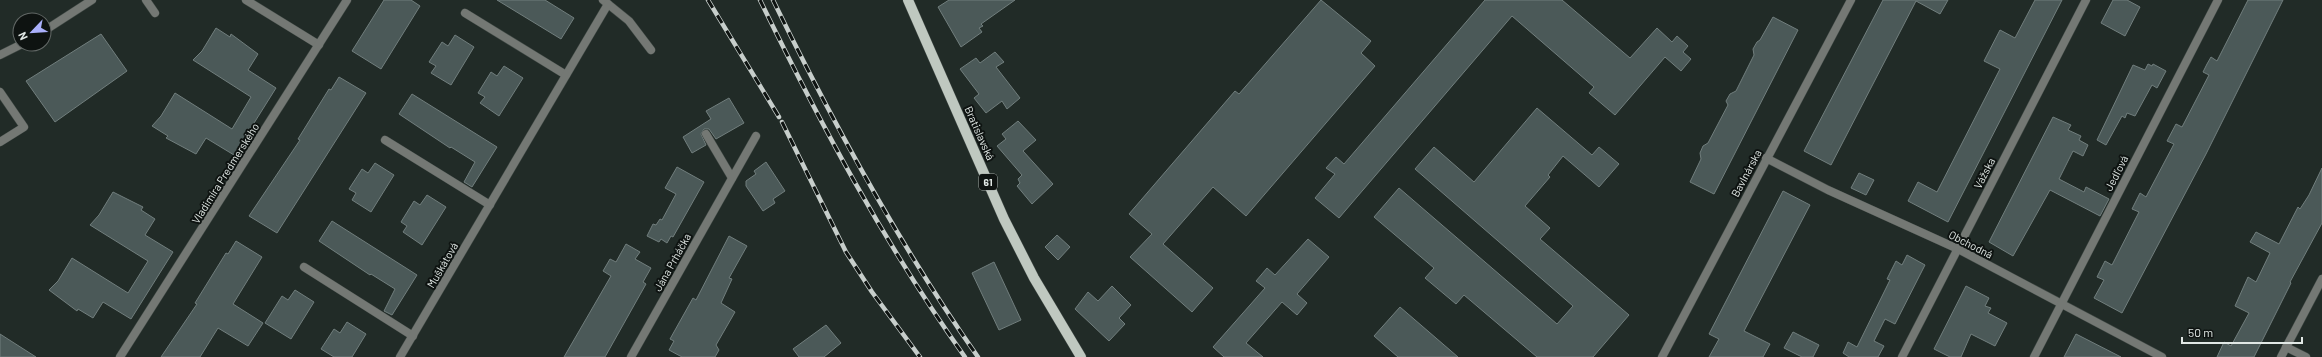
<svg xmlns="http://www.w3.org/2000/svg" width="2322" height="357" viewBox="0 0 2322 357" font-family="Barlow,sans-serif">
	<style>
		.building { fill: #4b5958; stroke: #717e7d }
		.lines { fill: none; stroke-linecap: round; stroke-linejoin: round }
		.street-casing { stroke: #404945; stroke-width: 9 }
		.primary-casing { stroke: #404945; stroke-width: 11 }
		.street { stroke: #747874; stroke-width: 8 }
		.primary { stroke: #bfc8c0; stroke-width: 10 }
		.rail-casing { stroke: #c7cecb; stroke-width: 4.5 }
		.rail { stroke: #0e1311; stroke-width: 3; stroke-dasharray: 9; stroke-linecap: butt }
		.labels { text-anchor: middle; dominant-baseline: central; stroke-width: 4; stroke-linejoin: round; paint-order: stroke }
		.shield { fill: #0e1311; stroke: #a2a8a5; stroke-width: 1 }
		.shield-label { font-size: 10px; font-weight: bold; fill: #e1e8e5 }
		.street-label { font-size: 11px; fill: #e1e8e5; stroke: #0e1311 }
	</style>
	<rect width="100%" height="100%" fill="#212b27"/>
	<!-- building -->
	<g class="building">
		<path d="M384 0H411L420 6 381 69 352 51Z"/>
		<path d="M497 0H545L574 18 561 39Z"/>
		<path d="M949 0H1015L981 24 983 26 979 28 982 32 961 47 938 7Z"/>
		<path d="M1321 0 1371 41 1361 53 1375 66 1246 216 1213 187 1163 244 1213 288 1192 312 1130 257 1152 234 1129 214 1235 91 1239 94Z"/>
		<path d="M1485 0H1562L1630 58 1657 28 1672 42 1677 36 1688 46 1683 52 1691 59 1681 71 1665 57 1615 115 1589 93 1594 87 1512 16 1339 218 1315 198 1335 174 1326 168 1336 157 1344 164Z"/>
		<path d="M1883 0H1948L1940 14 1916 1 1831 165 1804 151Z"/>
		<path d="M2035 0H2062L1948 222 1908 201 1918 182 1937 192 2000 69 1984 61 2000 30 2015 38Z"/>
		<path d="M2113 0H2127L2140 7 2125 36 2101 23Z"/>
		<path d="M2248 0H2283L2206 154 2122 313 2094 298 2104 280 2097 277 2105 261 2112 265 2139 212 2132 209 2140 193 2146 197 2174 144 2167 141 2176 124 2182 127 2209 75 2203 72 2207 64 2211 57 2217 61Z"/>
		<path d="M1773 17 1798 30 1714 194 1690 182 1701 159 1700 153 1703 146 1708 143 1728 105 1726 101 1730 94 1736 91 1754 55 1753 49 1757 42 1760 40Z"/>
		<path d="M216 28 230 37 231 34 258 54 248 70 276 88 234 155 206 138 196 154 166 138 168 136 152 126 161 116 175 93 232 129 251 97 193 60 202 51Z"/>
		<path d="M101 34 127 71 55 122 26 81Z"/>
		<path d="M455 35 474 47 451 85 431 73 436 66 429 62 442 42 448 46Z"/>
		<path d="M995 52 1004 62 996 67 1020 98 1007 109 1002 101 986 113 974 98 979 94 960 69 976 58 980 63Z"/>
		<path d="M2148 64 2152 66 2153 64 2166 71 2157 88 2152 85 2135 116 2127 113 2125 118 2122 116 2106 145 2097 140 2133 65 2145 70Z"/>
		<path d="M504 66 523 78 499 116 480 103 485 97 478 93 491 72 497 76Z"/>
		<path d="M339 77 366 93 277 233 249 216 300 140 298 139 329 89 331 90Z"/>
		<path d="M412 94 497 147 472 187 464 182 475 162 451 147 450 148 399 114Z"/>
		<path d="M729 98 744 123 716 139 709 129H704L701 134 706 145 692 153 683 137 711 119 706 111Z"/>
		<path d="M1537 108 1592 155 1599 147 1619 164 1599 187 1563 156 1548 175 1550 177 1525 206 1550 228 1540 239 1629 315 1593 357H1537L1464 295 1456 304 1425 278 1434 268 1374 217 1399 188 1557 324 1573 306 1415 169 1434 147 1474 182Z"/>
		<path d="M2053 117 2071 125 2068 130 2081 136 2079 140 2088 145 2083 156 2073 151 2059 179 2084 192 2086 187 2109 199 2100 216 2050 190 2013 256 1989 242Z"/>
		<path d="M1018 121 1036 140 1023 151 1053 184 1032 204 1017 186 1020 183 1018 179 1022 175 997 146 1006 139 1002 134Z"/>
		<path d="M766 162 785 191 773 199 775 203 763 211 746 186V181L756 174 754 171Z"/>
		<path d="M375 163 394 175 371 212 352 200 356 193 349 189 362 169 368 173Z"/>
		<path d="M677 167 704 182 673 237 671 236 667 243 661 239 659 242 647 236 653 224 656 225 660 219 662 220 676 194 665 188Z"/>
		<path d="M2322 168V223L2290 282 2291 283 2254 357H2217L2224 342 2231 346 2249 313 2235 306 2248 277 2256 282 2270 253 2250 242 2256 232 2279 244 2298 207 2300 209 2309 195Z"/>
		<path d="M1859 173 1874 180 1866 195 1851 188Z"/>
		<path d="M1783 191 1810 205 1744 331 1770 344 1763 357H1709L1719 339 1709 334Z"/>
		<path d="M113 192 143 207 141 210 155 219 145 235 173 252 131 319 103 302 93 318 78 309 77 311 49 290 58 281 72 258 128 293 148 261 90 225 99 215Z"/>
		<path d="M427 195 446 207 422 245 403 232 407 226 401 222 414 201 420 205Z"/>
		<path d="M332 221 417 275 392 315 384 311 395 289 371 274 370 275 319 241Z"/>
		<path d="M1057 235 1070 247 1058 260 1045 247Z"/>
		<path d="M729 236 747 246 729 278 732 279 721 303 735 312 716 345 719 350 715 357H682L669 350 674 341 670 339 693 298 696 300Z"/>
		<path d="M1308 239 1329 257 1297 294 1307 303 1297 315 1282 302 1246 343 1263 357H1224L1213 347 1265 288 1256 281 1267 268 1275 275Z"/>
		<path d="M236 241 262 257 233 304 263 323 248 346 218 328 200 357H161L197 304 195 303 226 253 228 254Z"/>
		<path d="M626 244 640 252 635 259 651 268 643 282 646 284 605 357H564L611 276 603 271 610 259 616 262Z"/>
		<path d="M1907 255 1925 265 1895 324 1885 319 1874 341 1884 346 1878 357H1849L1843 353 1848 342 1857 347 1890 280 1887 279 1896 261 1902 265Z"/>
		<path d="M994 262 1021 320 999 330 972 273Z"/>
		<path d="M1112 286 1131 305 1119 318 1125 324 1109 341 1075 309 1088 292 1098 301Z"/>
		<path d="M1966 286 1989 298 1985 306 1991 308 1988 313 2007 323 1995 346 1971 334 1961 357H1950L1934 349Z"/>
		<path d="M295 290 314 302 291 339 265 323 282 296 288 300Z"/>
		<path d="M1400 307 1458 357H1398L1374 336Z"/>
		<path d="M347 322 366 334 352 357H334L321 349 334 329 340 333Z"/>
		<path d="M826 325 841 343 824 357H799L793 349Z"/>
		<path d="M1793 332 1819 345 1813 357H1802L1784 348Z"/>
		<path d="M0 334 36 357H0Z"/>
		<path d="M2076 334 2121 357H2064Z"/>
	</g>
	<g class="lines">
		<!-- street casing -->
		<g class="street-casing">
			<g id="street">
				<path d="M146 0 155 13"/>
				<path d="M246 0 319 45"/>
				<path d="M603 0 629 21 651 50"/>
				<path d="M465 13 566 75"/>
				<path d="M44 31 92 0"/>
				<path d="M0 55 22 44"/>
				<path d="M0 92 24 127 0 142"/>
				<path d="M706 134 732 178"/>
				<path d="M385 140 490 205"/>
				<path d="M1766 158 1828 190 1958 249 2162 357"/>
				<path d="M304 267 413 336"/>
				<path d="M2286 347 2306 357"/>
				<path d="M120 357 347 0"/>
				<path d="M400 357 608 4"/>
				<path d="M631 357 756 136"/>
				<path d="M1662 357 1851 0"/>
				<path d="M1902 357 2086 0"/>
				<path d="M2034 357 2218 0"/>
				<path d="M2281 357 2322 279"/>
			</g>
		</g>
		<!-- primary casing -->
		<g class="primary-casing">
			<path id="primary" d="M908 0 1004 219 1034 278 1081 357"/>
		</g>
		<!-- street -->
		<use href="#street" class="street"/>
		<!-- primary -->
		<use href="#primary" class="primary"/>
		<!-- rail casing -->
		<g class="rail-casing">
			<g id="rail">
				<path d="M708 0 779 117"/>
				<path d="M760 0C820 123 885 245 965 357"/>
				<path d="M773 0C833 123 899 245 978 357"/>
				<path d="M782 122 846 252 872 292 920 357"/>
			</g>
		</g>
		<!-- rail -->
		<use href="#rail" class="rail"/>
	</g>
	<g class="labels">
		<!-- shield labels -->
		<rect class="shield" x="979" y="174" width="18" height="16" rx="3"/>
		<g class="shield-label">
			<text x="988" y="182">61</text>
		</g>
		<!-- street labels -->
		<g class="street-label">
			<text transform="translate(980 133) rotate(66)">Bratislavská</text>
			<text transform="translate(225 173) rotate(-58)">Vladimíra Predmerského</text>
			<text transform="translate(1746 173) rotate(-62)">Bavlnárska</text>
			<text transform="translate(1984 173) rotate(-63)">Vážska</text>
			<text transform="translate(2116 173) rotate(-63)">Jedľová</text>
			<text transform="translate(1971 244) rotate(27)">Obchodná</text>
			<text transform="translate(672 262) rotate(-61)">Jána Prháčka</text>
			<text transform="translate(442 265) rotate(-60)">Muškátová</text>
		</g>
	</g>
	<!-- north arrow -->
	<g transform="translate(32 32) rotate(245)"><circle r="19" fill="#0e1311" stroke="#626866"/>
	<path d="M0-3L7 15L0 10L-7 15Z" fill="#aab0fb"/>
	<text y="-6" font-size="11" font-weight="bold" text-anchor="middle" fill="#e1e8e5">N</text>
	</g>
	<!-- scale -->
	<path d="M2182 337v6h120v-6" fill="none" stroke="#e1e8e5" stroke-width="2"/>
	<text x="2188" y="337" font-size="12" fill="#e1e8e5" stroke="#0e1311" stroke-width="3" paint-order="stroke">50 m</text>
</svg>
